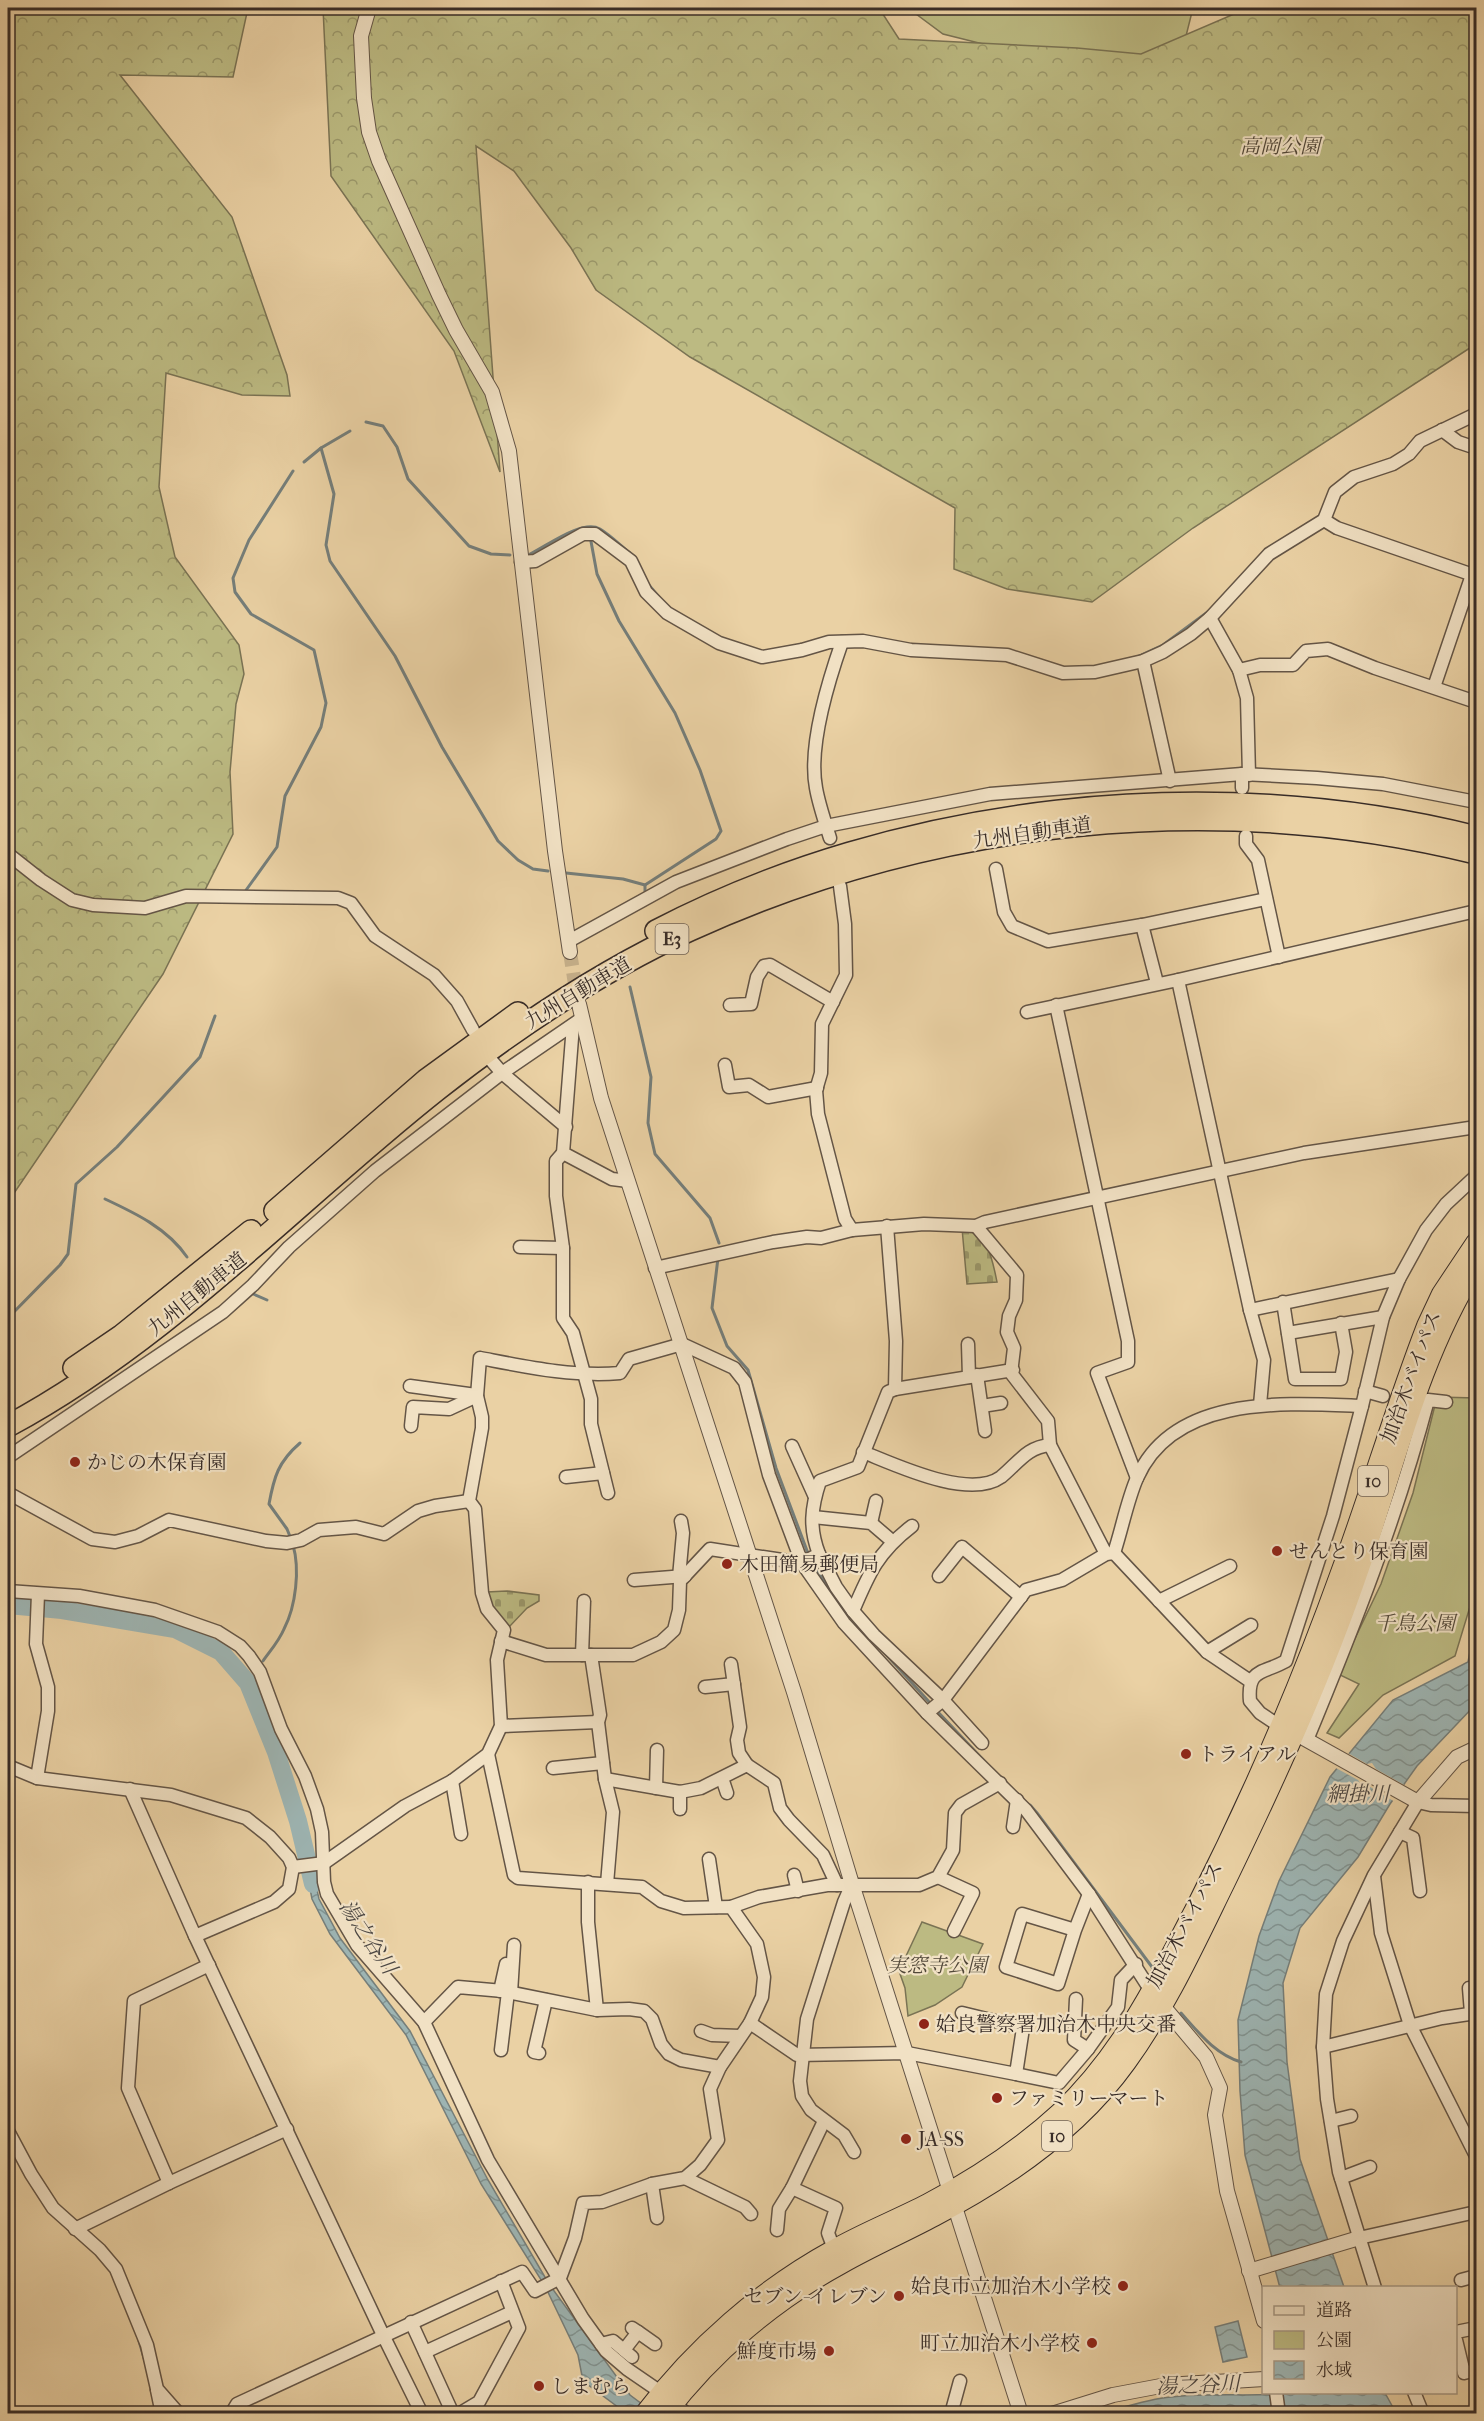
<svg xmlns="http://www.w3.org/2000/svg" width="1484" height="2421" viewBox="0 0 1484 2421" font-family="'IM FELL French Canon','Noto Serif JP',serif">
	<style>
		.green { fill: #bcba82; stroke: #7a7354; stroke-width: 1.5 }
		.forest { fill: url(#forest-crowns); stroke: #7a7354; stroke-width: 1.5 }
		.cemetery { fill: url(#cemetery-stones); stroke: #7a7354; stroke-width: 1.5 }
		.water { fill: url(#water-waves); stroke: #757e7a; stroke-width: 1.5 }
		.pier { fill: #ead1a4 }
		.lines { fill: none; stroke-linecap: round; stroke-linejoin: round }
		.stream { stroke: #757e7a; stroke-width: 3 }
		.river { stroke: #9db4b2; stroke-width: 18 }
		.tertiary-tunnel { stroke: #c6b08b; stroke-width: 14; stroke-dasharray: 14 7; stroke-linecap: butt }
		.minor-casing { stroke: #645546; stroke-width: 15 }
		.tertiary-casing { stroke: #645546; stroke-width: 16 }
		.trunk-casing { stroke: #382c27; stroke-width: 22 }
		.motorway-casing { stroke: #382c27; stroke-width: 24 }
		.minor { stroke: #f1e1c4; stroke-width: 12 }
		.tertiary { stroke: #f1e1c4; stroke-width: 14 }
		.trunk { stroke: #ead1a4; stroke-width: 20 }
		.motorway { stroke: #ead1a4; stroke-width: 21 }
		.poi-dot { fill: #8f2418; stroke: #f1e1c4; stroke-width: 2 }
		.labels { text-anchor: middle; dominant-baseline: central; stroke-width: 4.5; stroke-linejoin: round; paint-order: stroke }
		.shield { fill: #f1e1c4; stroke: #706256; stroke-width: 1.5 }
		.shield-label { font-size: 18px; font-weight: bold; fill: #382c27 }
		.park-label { font-size: 20px; font-style: italic; fill: #524839; stroke: #f1e1c4 }
		.street-label { font-size: 20px; fill: #382c27; stroke: #f1e1c4 }
		.poi-label { font-size: 20px; fill: #382c27; stroke: #f1e1c4; text-anchor: start }
		.water-label { font-size: 21px; font-style: italic; fill: #4c4743; stroke: #f1e1c4 }
	</style>
	<defs>
		<pattern id="forest-crowns" width="20" height="18" patternUnits="userSpaceOnUse" patternTransform="scale(1.5)"><rect width="20" height="18" fill="#bcba82"/><path d="M2 6a3 3 0 1 1 6 0M12 15a3 3 0 1 1 6 0" fill="none" stroke="#9a976a"/></pattern>
		<pattern id="cemetery-stones" width="16" height="16" patternUnits="userSpaceOnUse" patternTransform="scale(1.5)"><rect width="16" height="16" fill="#bcba82"/><path d="M2 7V4a2 2 0 0 1 4 0v3zM10 15v-3a2 2 0 0 1 4 0v3z" fill="#9a976a"/></pattern>
		<pattern id="water-waves" width="16" height="10" patternUnits="userSpaceOnUse" patternTransform="scale(1.5)"><rect width="16" height="10" fill="#9db4b2"/><path d="M0 5q4-4 8 0t8 0" fill="none" stroke="#819391"/></pattern>
	</defs>
	<rect width="100%" height="100%" fill="#ead1a4"/>
	<filter id="stains"><feTurbulence type="fractalNoise" baseFrequency=".00333" numOctaves="4"/><feColorMatrix values="0 0 0 0 .2 0 0 0 0 .09 0 0 0 0 .02 0 0 0 .5 -.17"/></filter>
	<radialGradient id="worn" r=".72"><stop offset=".6" stop-color="#630" stop-opacity="0"/><stop offset="1" stop-color="#630" stop-opacity=".3"/></radialGradient>
	<!-- green -->
	<g class="green">
		<path d="M908 8H1193L1178 68 1195 105 1258 83 1297 59 1324 46 1371 68 1383 150 1311 206 1268 218 1233 211 1211 246H1139L1133 182 1083 166 1077 93 1023 54 943 34Z"/>
		<path d="M1437 1397 1476 1398V1587L1455 1656 1383 1695 1339 1738 1327 1733 1359 1684 1338 1674 1381 1584 1413 1493Z"/>
		<path d="M922 1922 983 1944 962 1987 935 2005 908 2016 905 1988 899 1971Z"/>
	</g>
	<!-- forest -->
	<g class="forest">
		<path d="M8 8H248L233 77 120 75 232 217 287 375 290 396 242 395 166 373 159 487 175 557 239 645 244 674 236 704 230 772 233 834 163 974 8 1202Z"/>
		<path d="M323 8H879L899 39 1077 48 1141 54 1248 8H1476V344L1193 528 1092 602 1007 589 954 569 955 508 690 357 596 290 571 248 514 171 476 146 500 472 454 351 331 176Z"/>
	</g>
	<!-- cemetery -->
	<g class="cemetery">
		<path d="M962 1228C989 1235 992 1258 997 1282L967 1284Z"/>
		<path d="M507 1591 539 1595V1601L527 1608 510 1626C495 1622 490 1606 487 1592Z"/>
	</g>
	<!-- water -->
	<g class="water">
		<path d="M1476 1622V1704L1417 1766 1390 1804 1358 1857 1300 1928 1283 1983 1287 2062 1300 2159 1344 2287 1280 2288 1245 2155 1240 2091 1238 2020 1259 1936 1279 1881 1330 1777 1393 1700 1468 1662Z"/>
		<path d="M313 1872 319 1899 340 1938 410 2031 488 2180 549 2284 630 2395 654 2413H626L583 2381 578 2355 545 2286 481 2184 406 2035 330 1934 312 1899 307 1873Z"/>
		<path d="M1238 2321 1247 2357 1223 2362 1215 2327Z"/>
		<path d="M1305 2392 1385 2393 1396 2413 1241 2414 1171 2410 1156 2414H1099C1122 2408 1147 2399 1171 2397 1216 2392 1261 2398 1305 2392Z"/>
	</g>
	<!-- pier -->
	<path class="pier" d="M1346 1752 1367 1764 1372 1763 1376 1769 1406 1786 1395 1802 1367 1785 1362 1786 1358 1780 1334 1767Z"/>
	<g class="lines">
		<!-- stream -->
		<g class="stream">
			<path d="M366 422 383 426 397 447 408 479 469 546 491 554 510 555"/>
			<path d="M321 448 334 494 326 545 330 561 395 656 442 747 498 841 518 860 533 869 548 871"/>
			<path d="M304 462 321 448 350 431"/>
			<path d="M530 554C547 546 582 519 600 529 610 535 620 545 630 553"/>
			<path d="M648 584 659 597"/>
			<path d="M1139 656 1163 645 1209 611"/>
			<path d="M566 873 623 879 645 885 716 839 721 831 700 770 675 713 619 621 597 574 590 536"/>
			<path d="M645 885V891"/>
			<path d="M244 893 277 847 285 796 321 727 326 703 314 650 251 614 235 592 233 578 249 540 293 471"/>
			<path d="M630 987 651 1077 648 1123 655 1154 710 1218 719 1243"/>
			<path d="M105 1199C135 1213 167 1228 187 1257"/>
			<path d="M718 1258 712 1308 727 1346 748 1370 776 1468 809 1556"/>
			<path d="M251 1293 267 1300"/>
			<path d="M8 1318 60 1265 68 1254 76 1184 117 1147 200 1057 215 1016"/>
			<path d="M291 1539 287 1529 269 1504C274 1477 278 1462 300 1443"/>
			<path d="M812 1562 830 1592 842 1606"/>
			<path d="M883 1651 931 1704"/>
			<path d="M263 1661C270 1651 279 1641 284 1629 296 1606 300 1569 293 1545"/>
			<path d="M248 1683 254 1677"/>
			<path d="M937 1711 990 1767"/>
			<path d="M1030 1805 1037 1813 1155 1971"/>
			<path d="M1181 2013C1199 2033 1215 2054 1241 2062"/>
			<path d="M139 2341 145 2361"/>
		</g>
		<!-- river -->
		<path class="river" d="M8 1605 62 1610 175 1629 221 1652 248 1683 276 1752 298 1821 313 1884"/>
		<!-- tertiary-tunnel -->
		<path class="tertiary-tunnel" d="M570 952 577 997"/>
		<!-- minor casing -->
		<g class="minor-casing">
			<g id="minor">
				<path d="M1442 430 1458 442 1476 448"/>
				<path d="M1324 520 1337 528 1476 576"/>
				<path d="M521 562 535 561 583 534H595L631 561 646 592 667 613 719 643 762 657 802 650 829 642 863 641 911 650 1007 655 1063 673 1095 672 1143 661 1163 652 1191 634 1210 618 1269 554 1324 520 1335 492 1354 477 1393 464 1409 454 1420 441 1476 414"/>
				<path d="M1210 618 1239 670 1260 665H1293L1306 651 1328 649 1375 668 1476 702"/>
				<path d="M1143 661 1170 781"/>
				<path d="M1239 670 1247 698 1249 775"/>
				<path d="M1434 687 1472 575"/>
				<path d="M1242 774V788"/>
				<path d="M1246 836V844L1258 860 1279 957"/>
				<path d="M830 838C825 822 819 805 816 788 808 746 828 682 842 642"/>
				<path d="M8 854 41 880 72 900 93 905 145 908 186 896 338 898 351 903 375 936 434 975 457 1001 473 1030"/>
				<path d="M996 869 1004 912 1012 926 1048 941 1142 925 1266 899"/>
				<path d="M840 886 845 924 846 975 822 1024 821 1073 816 1090 818 1114 845 1219 852 1230"/>
				<path d="M1142 925 1157 983"/>
				<path d="M569 941 676 882 787 839 826 826 990 794 1242 774 1317 778 1383 784 1476 802"/>
				<path d="M1178 980 1250 1310 1264 1360 1260 1405"/>
				<path d="M730 1005 751 1004 757 977 764 966 770 965 833 1002"/>
				<path d="M1056 1005 1128 1341V1362L1097 1373 1137 1478"/>
				<path d="M1027 1012 1178 980 1476 911"/>
				<path d="M573 1025 563 1153 612 1179 628 1181"/>
				<path d="M490 1059 502 1073 566 1127"/>
				<path d="M725 1065 729 1087 749 1085 768 1097 817 1088"/>
				<path d="M563 1153 556 1161V1196L563 1248V1318L573 1333 591 1399V1424L608 1493"/>
				<path d="M976 1226 1017 1275 1016 1300 1009 1316 1007 1332 1014 1348 1011 1373 1048 1421 1050 1445 1106 1554"/>
				<path d="M520 1247 563 1248"/>
				<path d="M655 1268 773 1242 807 1237 821 1238 852 1230 924 1224 976 1226 985 1222 1304 1153 1476 1127"/>
				<path d="M1283 1302 1295 1379H1341L1346 1352 1341 1323"/>
				<path d="M1250 1310 1399 1279"/>
				<path d="M1288 1333 1383 1317"/>
				<path d="M968 1344 969 1377"/>
				<path d="M977 1375 985 1431"/>
				<path d="M410 1386 476 1395"/>
				<path d="M895 1389 1013 1370"/>
				<path d="M1365 1391 1383 1396"/>
				<path d="M982 1406 1001 1403"/>
				<path d="M411 1426 413 1407 449 1409 477 1396"/>
				<path d="M792 1446 815 1497"/>
				<path d="M863 1452C896 1465 969 1500 1001 1477 1018 1463 1027 1447 1050 1445"/>
				<path d="M8 1457 223 1312 253 1285 289 1247 375 1171 502 1073 581 1019"/>
				<path d="M566 1477 603 1473"/>
				<path d="M8 1493 92 1539 115 1542 138 1536 169 1520 266 1541 287 1543 301 1540 319 1530 356 1527 384 1534 418 1511 435 1506 469 1501"/>
				<path d="M813 1517 871 1523 892 1541"/>
				<path d="M871 1523 876 1501"/>
				<path d="M1114 1553C1122 1529 1127 1501 1137 1478 1174 1394 1286 1403 1362 1406"/>
				<path d="M819 1554 836 1587 853 1611 874 1635 943 1700 982 1743"/>
				<path d="M939 1576 962 1547 1021 1597"/>
				<path d="M679 1577 683 1533 681 1521"/>
				<path d="M634 1580 685 1576"/>
				<path d="M8 1591 79 1596 155 1610 218 1632 240 1646 249 1656 260 1672 281 1729 305 1776 317 1809 322 1832 324 1882 327 1894 357 1945 424 2022 488 2160 583 2319 606 2351 627 2369 662 2393 687 2414"/>
				<path d="M1159 1601 1230 1566"/>
				<path d="M853 1611C869 1573 878 1552 912 1526"/>
				<path d="M501 1641 546 1655H591"/>
				<path d="M1207 1652 1251 1625"/>
				<path d="M582 1655 584 1601"/>
				<path d="M731 1664 740 1727 737 1740 739 1753 747 1765"/>
				<path d="M705 1687 734 1684"/>
				<path d="M927 1713 943 1700 1026 1590 1062 1580 1106 1554 1114 1553 1207 1652 1250 1681"/>
				<path d="M501 1726 598 1722"/>
				<path d="M1281 1727 1260 1713 1250 1701C1247 1668 1263 1674 1286 1661L1333 1516 1362 1406 1383 1317 1399 1279 1426 1230 1446 1204 1476 1176"/>
				<path d="M1307 1740C1353 1629 1397 1517 1428 1400L1446 1402"/>
				<path d="M8 1766 37 1778 171 1795 246 1818 270 1837 289 1858 293 1867 289 1889 274 1902 195 1936"/>
				<path d="M553 1768 603 1763"/>
				<path d="M37 1778 48 1711V1687L36 1644 38 1594"/>
				<path d="M722 1778 727 1793"/>
				<path d="M605 1779 680 1792 701 1788 747 1765 774 1783 780 1808 789 1820 823 1855 837 1885"/>
				<path d="M452 1781 461 1834"/>
				<path d="M656 1788 657 1750"/>
				<path d="M130 1789 195 1936 383 2335 422 2414"/>
				<path d="M680 1792V1809"/>
				<path d="M1013 1827 1017 1800"/>
				<path d="M1400 1832 1413 1838 1420 1891"/>
				<path d="M709 1859 716 1907"/>
				<path d="M293 1867 324 1863 405 1806 452 1781 488 1754 501 1726 497 1660 504 1630 487 1609 482 1593 475 1509 469 1501 482 1428V1417L477 1396 480 1358C527 1367 572 1377 620 1373L629 1359 682 1344 734 1368 745 1382 769 1475 802 1563 844 1623 927 1713 1026 1810 1089 1894 1151 1991"/>
				<path d="M794 1875 798 1891"/>
				<path d="M1374 1876 1381 1933 1410 2025 1476 2156"/>
				<path d="M938 1877 973 1893 954 1931"/>
				<path d="M588 1882V1922L597 2010"/>
				<path d="M607 1884 613 1812 605 1779 598 1722 600 1715 591 1655H633L661 1642 674 1630 679 1610 680 1581 710 1549 802 1563 819 1554C809 1528 811 1508 820 1481L858 1467 888 1392 895 1389 896 1341 887 1226"/>
				<path d="M852 1884 844 1902 807 2019 800 2081 802 2096 811 2110 844 2135 854 2152"/>
				<path d="M731 1907 759 1897 827 1885H919L938 1877 953 1850 955 1813 961 1805 1000 1783"/>
				<path d="M1075 1930 1058 1984 1006 1967 1022 1914 1075 1930 1089 1894"/>
				<path d="M1469 1988 1471 2013"/>
				<path d="M500 1991 506 1964"/>
				<path d="M511 1993 514 1945"/>
				<path d="M1076 1999 1074 2040 1088 2049"/>
				<path d="M424 2022 458 1987 503 1991 597 2010 629 2009 644 2011 652 2019 661 2044 669 2054 681 2060 720 2067"/>
				<path d="M750 2023 797 2055 907 2053 1016 2074 1023 2028 962 2013"/>
				<path d="M701 2031 712 2035 740 2036"/>
				<path d="M1323 2047 1442 2018 1476 2013"/>
				<path d="M501 2050 508 1992"/>
				<path d="M539 2053 534 2052 546 2000"/>
				<path d="M1016 2074 1059 2083 1088 2049 1118 2007 1121 1980 1136 1964"/>
				<path d="M1331 2121 1351 2116"/>
				<path d="M8 2131 31 2174 53 2208 100 2250 116 2269 147 2345 157 2389 179 2414"/>
				<path d="M685 2178 745 2207 751 2214"/>
				<path d="M1341 2178 1370 2167"/>
				<path d="M169 2183 128 2088 134 2001 209 1965"/>
				<path d="M652 2184 657 2218"/>
				<path d="M792 2188 824 2121"/>
				<path d="M75 2229 169 2183 287 2129"/>
				<path d="M777 2230 779 2209 792 2188 836 2208 828 2233 834 2249"/>
				<path d="M1359 2238 1476 2212"/>
				<path d="M1461 2280 1476 2276"/>
				<path d="M1375 2288 1339 2172 1327 2099 1323 2047 1326 1994 1343 1941 1374 1875 1418 1802 1431 1805 1476 1806"/>
				<path d="M411 2322 453 2414"/>
				<path d="M638 2332 655 2344"/>
				<path d="M1456 2332 1476 2328"/>
				<path d="M1456 2340 1464 2373 1476 2370"/>
				<path d="M601 2344 613 2341 632 2357"/>
				<path d="M624 2350 638 2332 632 2328"/>
				<path d="M425 2352 512 2312"/>
				<path d="M157 2390 162 2414"/>
				<path d="M1276 2392 1279 2414"/>
				<path d="M1414 2392 1423 2414"/>
				<path d="M231 2414 237 2404 522 2272 535 2291 560 2278 575 2238 583 2203 602 2202 652 2184 685 2178 700 2165 718 2140 710 2089 720 2067 750 2023 762 1997 764 1977 757 1944 731 1907 684 1908 661 1901 642 1887 518 1878 514 1875 488 1754"/>
				<path d="M459 2414 479 2402 519 2328 501 2281"/>
				<path d="M951 2414 960 2381"/>
			</g>
		</g>
		<!-- tertiary casing -->
		<g class="tertiary-casing">
			<g id="tertiary">
				<path d="M369 8 361 36 364 98 369 132 379 161 439 295 456 330 492 392 509 451 555 851 570 952"/>
				<path d="M579 1004 601 1098 794 1692 852 1884 1021 2414"/>
				<path d="M1289 1730 1418 1802 1457 1757 1476 1748"/>
				<path d="M1158 2000 1206 2057 1220 2088 1215 2115 1227 2191 1264 2321"/>
				<path d="M1249 2271 1359 2238"/>
				<path d="M1052 2414 1113 2395 1166 2385 1264 2379"/>
			</g>
		</g>
		<!-- trunk casing -->
		<g class="trunk-casing">
			<g id="trunk">
				<path d="M645 2414C695 2348 761 2290 834 2250 864 2233 897 2220 928 2204 975 2179 1021 2149 1060 2113 1120 2057 1158 1982 1195 1910 1251 1800 1300 1687 1342 1570 1372 1489 1396 1406 1427 1326L1442 1294 1476 1243"/>
				<path d="M665 2414C712 2352 774 2300 842 2263 872 2246 904 2232 934 2216 1007 2178 1078 2129 1126 2062 1166 2007 1195 1943 1225 1882 1275 1779 1323 1674 1360 1565 1395 1464 1419 1357 1476 1266"/>
			</g>
		</g>
		<!-- motorway casing -->
		<g class="motorway-casing">
			<g id="motorway">
				<path d="M656 931C899 804 1210 770 1476 837"/>
				<path d="M275 1211 426 1080 518 1013"/>
				<path d="M74 1368 121 1336 251 1231"/>
				<path d="M8 1426C170 1339 295 1202 438 1089 516 1028 600 971 690 930 935 818 1215 789 1476 853"/>
			</g>
		</g>
		<!-- minor -->
		<use href="#minor" class="minor"/>
		<!-- tertiary -->
		<use href="#tertiary" class="tertiary"/>
		<!-- trunk -->
		<use href="#trunk" class="trunk"/>
		<!-- motorway -->
		<use href="#motorway" class="motorway"/>
	</g>
	<!-- markers -->
	<g class="poi-dot">
		<circle cx="75" cy="1462" r="6"/>
		<circle cx="1277" cy="1551" r="6"/>
		<circle cx="727" cy="1564" r="6"/>
		<circle cx="1186" cy="1754" r="6"/>
		<circle cx="924" cy="2024" r="6"/>
		<circle cx="997" cy="2098" r="6"/>
		<circle cx="906" cy="2139" r="6"/>
		<circle cx="1123" cy="2286" r="6"/>
		<circle cx="899" cy="2296" r="6"/>
		<circle cx="1092" cy="2343" r="6"/>
		<circle cx="829" cy="2351" r="6"/>
		<circle cx="539" cy="2386" r="6"/>
	</g>
	<g class="labels">
		<!-- shield labels -->
		<g class="shield">
			<rect x="655.5" y="924" width="33" height="30" rx="4.5"/>
			<rect x="1358" y="1466" width="30" height="30" rx="4.5"/>
			<rect x="1042" y="2121" width="30" height="30" rx="4.5"/>
		</g>
		<g class="shield-label">
			<text x="672" y="939">E3</text>
			<text x="1373" y="1481">10</text>
			<text x="1057" y="2136">10</text>
		</g>
		<!-- park labels -->
		<g class="park-label">
			<text x="1280" y="146">高岡公園</text>
			<text x="1415" y="1623">千鳥公園</text>
			<text x="937" y="1965">実窓寺公園</text>
		</g>
		<!-- street labels -->
		<g class="street-label">
			<text transform="translate(1032 833) rotate(-8)">九州自動車道</text>
			<text transform="translate(578 993) rotate(-31)">九州自動車道</text>
			<text transform="translate(197 1294) rotate(-39)">九州自動車道</text>
			<text transform="translate(1411 1377) rotate(-70)">加治木バイパス</text>
			<text transform="translate(1185 1925) rotate(-62)">加治木バイパス</text>
		</g>
		<!-- poi labels -->
		<g class="poi-label">
			<text x="87" y="1462">かじの木保育園</text>
			<text x="1289" y="1551">せんとり保育園</text>
			<text x="739" y="1564">木田簡易郵便局</text>
			<text x="1198" y="1754">トライアル</text>
			<text x="936" y="2024">姶良警察署加治木中央交番</text>
			<text x="1009" y="2098">ファミリーマート</text>
			<text x="918" y="2139">JA-SS</text>
			<text x="1111" y="2286" text-anchor="end">姶良市立加治木小学校</text>
			<text x="887" y="2296" text-anchor="end">セブン-イレブン</text>
			<text x="1080" y="2343" text-anchor="end">町立加治木小学校</text>
			<text x="817" y="2351" text-anchor="end">鮮度市場</text>
			<text x="551" y="2386">しまむら</text>
		</g>
		<!-- water labels -->
		<g class="water-label">
			<text x="1358" y="1794">網掛川</text>
			<text transform="translate(368 1937) rotate(56)">湯之谷川</text>
			<text transform="translate(1198 2385) rotate(-2)">湯之谷川</text>
		</g>
	</g>
	<!-- margin -->
	<rect width="1484" height="2421" fill="none" stroke="#ead1a4" stroke-width="30"/>
	<rect x="9" y="9" width="1466" height="2403" fill="none" stroke="#382c27" stroke-width="3"/>
	<rect x="15" y="15" width="1454" height="2391" fill="none" stroke="#382c27" stroke-width="1.5"/>
	<!-- legend -->
	<rect x="1262" y="2286" width="195" height="108" fill="#f1e1c4" stroke="#a79985" stroke-width="1.5"/>
	<rect x="1274" y="2306" width="30" height="9" fill="#f1e1c4" stroke="#a79985" stroke-width="1.5"/>
	<text x="1316" y="2316" font-size="18" fill="#382c27">道路</text>
	<rect x="1274" y="2331" width="30" height="18" fill="#bcba82" stroke="#a79985" stroke-width="1.5"/>
	<text x="1316" y="2346" font-size="18" fill="#382c27">公園</text>
	<rect x="1274" y="2361" width="30" height="18" fill="url(#water-waves)" stroke="#a79985" stroke-width="1.5"/>
	<text x="1316" y="2376" font-size="18" fill="#382c27">水域</text>
	<rect width="100%" height="100%" filter="url(#stains)"/>
	<rect width="100%" height="100%" fill="url(#worn)"/>
</svg>
